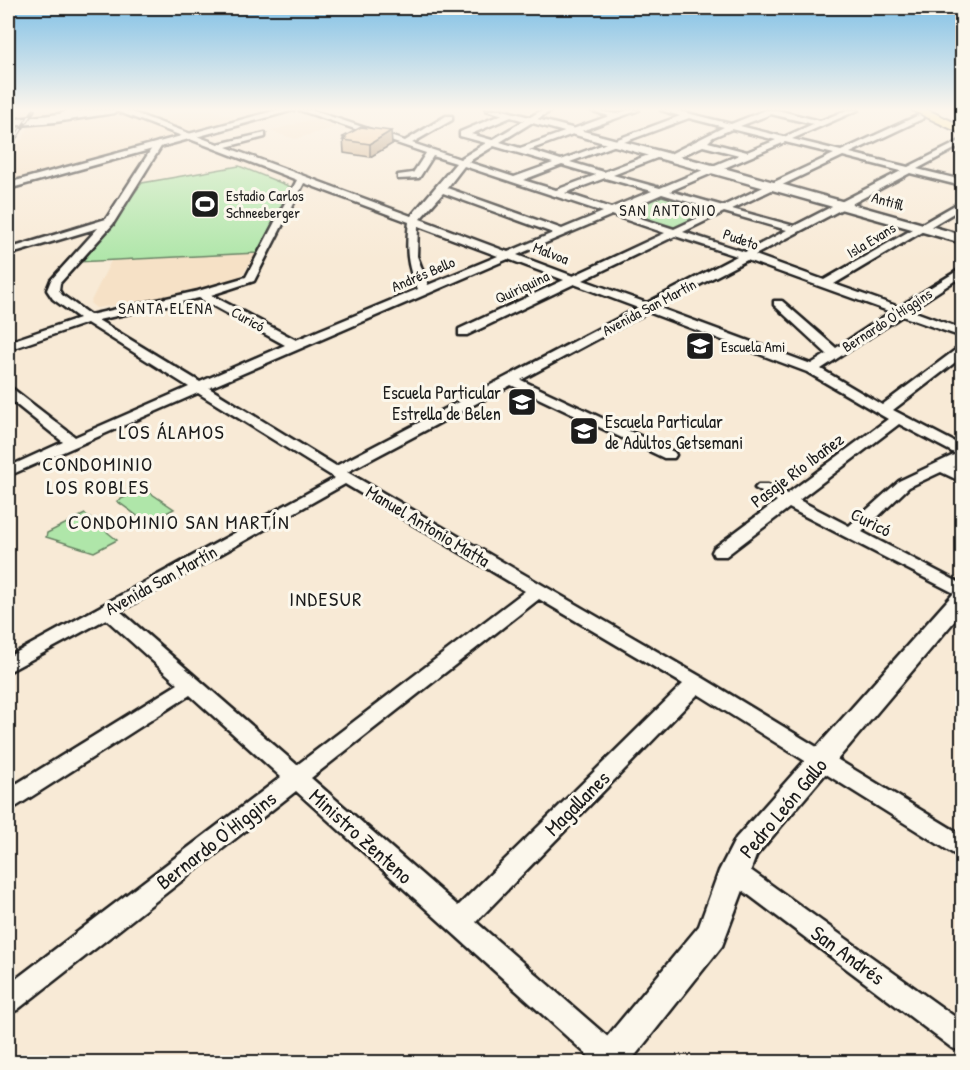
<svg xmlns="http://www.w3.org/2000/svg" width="970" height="1070" viewBox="0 0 970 1070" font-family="'Patrick Hand',sans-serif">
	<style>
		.built { fill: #f6e1c6 }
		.green { fill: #afe6a9; stroke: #668162; stroke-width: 1.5 }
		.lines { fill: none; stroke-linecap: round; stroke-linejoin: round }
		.minor-casing { stroke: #1c1c1c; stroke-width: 5 }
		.tertiary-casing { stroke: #1c1c1c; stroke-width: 5 }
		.primary-casing { stroke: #1c1c1c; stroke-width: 4 }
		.minor { fill: #fbf7ec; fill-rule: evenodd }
		.tertiary { fill: #fbf7ec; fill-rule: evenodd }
		.primary { fill: #fce080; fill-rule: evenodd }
		.rail-casing { stroke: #1c1c1c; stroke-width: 4 }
		.rail { stroke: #fbf7ec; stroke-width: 2; stroke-dasharray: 8; stroke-linecap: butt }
		.wall { fill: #cfaf8a; stroke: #1c1c1c; stroke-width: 1.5 }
		.shaded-wall { fill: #a98f71; stroke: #1c1c1c; stroke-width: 1.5 }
		.building { fill: #f1cca1; stroke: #1c1c1c; stroke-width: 1.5 }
		.labels { text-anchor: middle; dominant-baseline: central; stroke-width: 6; stroke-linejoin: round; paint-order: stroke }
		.far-poi-label { font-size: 15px; fill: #1c1c1c; stroke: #fbf7ec; text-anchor: start }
		.far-street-label { font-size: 15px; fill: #1c1c1c; stroke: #fbf7ec }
		.far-neighbourhood-label { font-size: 16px; letter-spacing: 1.5px; fill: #1c1c1c; stroke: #fbf7ec }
		.poi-label { font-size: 18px; fill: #1c1c1c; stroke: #fbf7ec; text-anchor: end }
		.street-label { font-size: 18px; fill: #1c1c1c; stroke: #fbf7ec }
		.neighbourhood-label { font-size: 20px; letter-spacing: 1.5px; fill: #1c1c1c; stroke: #fbf7ec }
		.near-street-label { font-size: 21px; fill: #1c1c1c; stroke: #fbf7ec }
	</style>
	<rect width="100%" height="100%" fill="#f8ead6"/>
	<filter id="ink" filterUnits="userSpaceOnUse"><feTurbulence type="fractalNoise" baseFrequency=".0167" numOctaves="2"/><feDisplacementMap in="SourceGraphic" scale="12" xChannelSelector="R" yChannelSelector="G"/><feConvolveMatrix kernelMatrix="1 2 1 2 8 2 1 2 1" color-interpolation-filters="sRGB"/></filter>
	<g filter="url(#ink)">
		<!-- built -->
		<g class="built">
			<path d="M8 110H65L52 117 8 121Z"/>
			<path d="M190 110H212L241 120 194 133 156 119Z"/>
			<path d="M117 112 182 137 8 184V156L23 138 30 123 94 117Z"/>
			<path d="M313 119 336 127 295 139 270 131Z"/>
			<path d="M257 253 239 279 194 293 96 308 90 303 111 261Z"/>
		</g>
		<!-- green -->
		<g class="green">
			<path d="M239 166 291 187 257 253 77 262 114 220 142 183Z"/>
			<path d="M665 193 716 209 674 228 622 211Z"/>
			<path d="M143 488 174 509 147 523 117 501Z"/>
			<path d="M85 514 117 540 94 552 46 537 47 533Z"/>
		</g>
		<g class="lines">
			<!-- minor casing -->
			<g class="minor-casing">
				<g id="minor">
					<path d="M68 110H79L58 121 51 119Z"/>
					<path d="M114 110H126L218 144 265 133V137L226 147 411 216 456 163 433 156 419 178 398 179V175L413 173 426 153 299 110H311L405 141 446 116H452V120L412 143 460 159 486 143 460 136V132L505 113H511V117L471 134 492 140 542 110H552L500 142 520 148 609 116 590 110 617 114 627 110H639L529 150 561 160 680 116 661 110H675L731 124 766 110H777L820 121 847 110H858L792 139 841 151 919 115 923 117 922 119 850 153 908 167 962 140V145L917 169 962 180V186L910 173 755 255 824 280 962 201V208L834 284 899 307 962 268V276L910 310 962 329V337L902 316 821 369 882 405 958 348 962 347V357L893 410 962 446V462L953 467 962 472V482L941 472 909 487 862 532 962 584V597L789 508 726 556H714L712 552 714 548 777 501 755 488 758 485H768L787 494 888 419 807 372 648 312 521 380 674 452 676 455 674 458H664L511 385 347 472 703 678 962 835V857L954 854 698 694 476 922 625 1052 629 1062H595L296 791 17 1010 8 1014V985L281 777 190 695 17 806 8 808V789L178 684 106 619 8 672V657L335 478 198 393 8 476V467L63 442 8 398V388L13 389 75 437 189 387 87 323 8 350V342L79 318 53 299 47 290 51 280 98 228 8 255V249L106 219 154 145 158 142 162 145 113 224 60 283 59 290 62 295 90 315 198 291 246 277 297 180ZM771 114 813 124 784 137 740 126ZM689 118 724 127 668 155V159H674L703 146 739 155 660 188 613 175 662 156V152H656L604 172 570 162ZM732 129 776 140 747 152 708 142 713 137ZM785 142 834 154 723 206 670 191ZM494 146 553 163 514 177 468 162ZM843 156 901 171 794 226 732 209ZM562 165 596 175 556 190 523 180ZM464 166 603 212 562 229 447 188ZM605 178 652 191 611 208 565 193ZM304 183 409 222C406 247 406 266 418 289L296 340 211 295 254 281ZM443 193 553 233 508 252 420 219ZM662 194 715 210 674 229 621 212ZM724 212 787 230 745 252 683 232ZM612 215 665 233 573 276 517 255ZM418 226 498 256 428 285 417 256ZM675 236 737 256 647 303 583 280ZM508 259 564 280 459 329V335H467L574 284 638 308 336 466 209 388ZM747 260 891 312 836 348 782 301H774V305L827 354 811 364 657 307ZM199 298 285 345 200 382 98 320ZM899 424 956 454 899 481 849 526 799 500ZM345 484 525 591 297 765 120 611ZM539 599 683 684 458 906 311 778Z"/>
					<path d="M734 860 742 864 962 1022V1051L952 1048 726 878 722 871 726 864Z"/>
				</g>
			</g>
			<!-- tertiary casing -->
			<g class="tertiary-casing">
				<g id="tertiary">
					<path d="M93 110H119L114 113 55 122 8 126V120Z"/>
					<path d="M277 110H294L8 189V183Z"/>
					<path d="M486 110H503L720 167 962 235V243Z"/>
					<path d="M962 590V612L756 856 722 946 630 1062H591L596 1050 699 926 719 871 736 838 954 593Z"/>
				</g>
			</g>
			<!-- primary casing -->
			<g class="primary-casing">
				<path id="primary" d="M912 110H928L962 126V134Z"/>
			</g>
			<!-- minor -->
			<use href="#minor" class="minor"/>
			<!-- tertiary -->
			<use href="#tertiary" class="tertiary"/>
			<!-- primary -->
			<use href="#primary" class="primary"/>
			<!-- rail casing -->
			<g class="rail-casing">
				<g id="rail">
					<path d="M11 117 12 110"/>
					<path d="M8 149 34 110"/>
				</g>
			</g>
			<!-- rail -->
			<use href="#rail" class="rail"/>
		</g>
		<!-- wall -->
		<path class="wall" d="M343 137 392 144 370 157 344 153Z"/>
		<!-- shaded-wall -->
		<path class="shaded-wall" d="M391 131 392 144 370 157V144Z"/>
		<!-- building -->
		<path class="building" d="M361 127 391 131 370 144 343 140 346 138 343 137Z"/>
	</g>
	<!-- sky -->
	<linearGradient id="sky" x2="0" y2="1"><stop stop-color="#80c0e6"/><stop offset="0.42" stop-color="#fcf6ed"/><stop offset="1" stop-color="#fcf6ed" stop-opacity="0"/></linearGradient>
	<rect width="970" height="260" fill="url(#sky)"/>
	<!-- icons -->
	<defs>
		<g id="stadium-square" transform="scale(1.5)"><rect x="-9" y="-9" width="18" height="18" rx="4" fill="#1c1c1c" stroke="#fbf7ec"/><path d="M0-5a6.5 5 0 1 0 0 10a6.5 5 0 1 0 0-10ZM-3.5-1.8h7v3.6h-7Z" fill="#fff"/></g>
		<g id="school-square" transform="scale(1.5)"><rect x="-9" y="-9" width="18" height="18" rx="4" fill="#1c1c1c" stroke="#fbf7ec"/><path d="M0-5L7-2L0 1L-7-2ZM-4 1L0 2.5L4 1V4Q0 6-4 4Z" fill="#fff"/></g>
	</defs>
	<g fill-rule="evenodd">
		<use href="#stadium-square" x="205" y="204"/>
		<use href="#school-square" x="700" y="346"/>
		<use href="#school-square" x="522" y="402"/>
		<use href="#school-square" x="584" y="431"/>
	</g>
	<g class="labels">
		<!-- far-poi labels -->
		<g class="far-poi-label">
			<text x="226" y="195">Estadio Carlos<tspan x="226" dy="17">Schneeberger</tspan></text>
			<text x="721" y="346">Escuela Ami</text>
		</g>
		<!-- far-street labels -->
		<g class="far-street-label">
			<text transform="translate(888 201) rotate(16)">Antifil</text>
			<text transform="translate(741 239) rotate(19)">Pudeto</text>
			<text transform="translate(871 240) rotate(-31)">Isla Evans</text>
			<text transform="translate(551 253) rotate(21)">Malvoa</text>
			<text transform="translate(423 274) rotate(-23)">Andrés Bello</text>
			<text transform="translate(522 287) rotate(-25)">Quiriquina</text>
			<text transform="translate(649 307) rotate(-28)">Avenida San Martín</text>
			<text transform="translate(248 319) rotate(29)">Curicó</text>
			<text transform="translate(887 320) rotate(-33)">Bernardo O'Higgins</text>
		</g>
		<!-- far-neighbourhood labels -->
		<g class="far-neighbourhood-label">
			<text x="668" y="210">SAN ANTONIO</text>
			<text x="166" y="308">SANTA ELENA</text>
		</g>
		<!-- poi labels -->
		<g class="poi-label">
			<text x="501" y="392">Escuela Particular<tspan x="501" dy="21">Estrella de Belen</tspan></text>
			<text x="605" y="421" text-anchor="start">Escuela Particular<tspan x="605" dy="21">de Adultos Getsemani</tspan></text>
		</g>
		<!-- street labels -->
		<g class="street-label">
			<text transform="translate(797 470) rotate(-37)">Pasaje Río Ibañez</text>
			<text transform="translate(871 522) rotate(27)">Curicó</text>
			<text transform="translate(428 526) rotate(31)">Manuel Antonio Matta</text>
			<text transform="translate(161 580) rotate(-29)">Avenida San Martín</text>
		</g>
		<!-- neighbourhood labels -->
		<g class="neighbourhood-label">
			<text x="172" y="431">LOS ÁLAMOS</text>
			<text x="98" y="463">CONDOMINIO<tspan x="98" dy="23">LOS ROBLES</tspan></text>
			<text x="179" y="521">CONDOMINIO SAN MARTÍN</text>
			<text x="326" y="598">INDESUR</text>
		</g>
		<!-- near-street labels -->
		<g class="near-street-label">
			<text transform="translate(577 803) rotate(-45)">Magallanes</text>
			<text transform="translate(783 808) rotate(-50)">Pedro León Gallo</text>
			<text transform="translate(361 836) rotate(42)">Ministro Zenteno</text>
			<text transform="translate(216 840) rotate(-38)">Bernardo O'Higgins</text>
			<text transform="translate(848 955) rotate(36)">San Andrés</text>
		</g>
	</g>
	<!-- margin -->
	<rect width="970" height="1070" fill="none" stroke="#fbf7ec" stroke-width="30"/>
	<rect x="15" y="15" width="940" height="1040" fill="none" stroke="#1c1c1c" stroke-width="2" filter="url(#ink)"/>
</svg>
